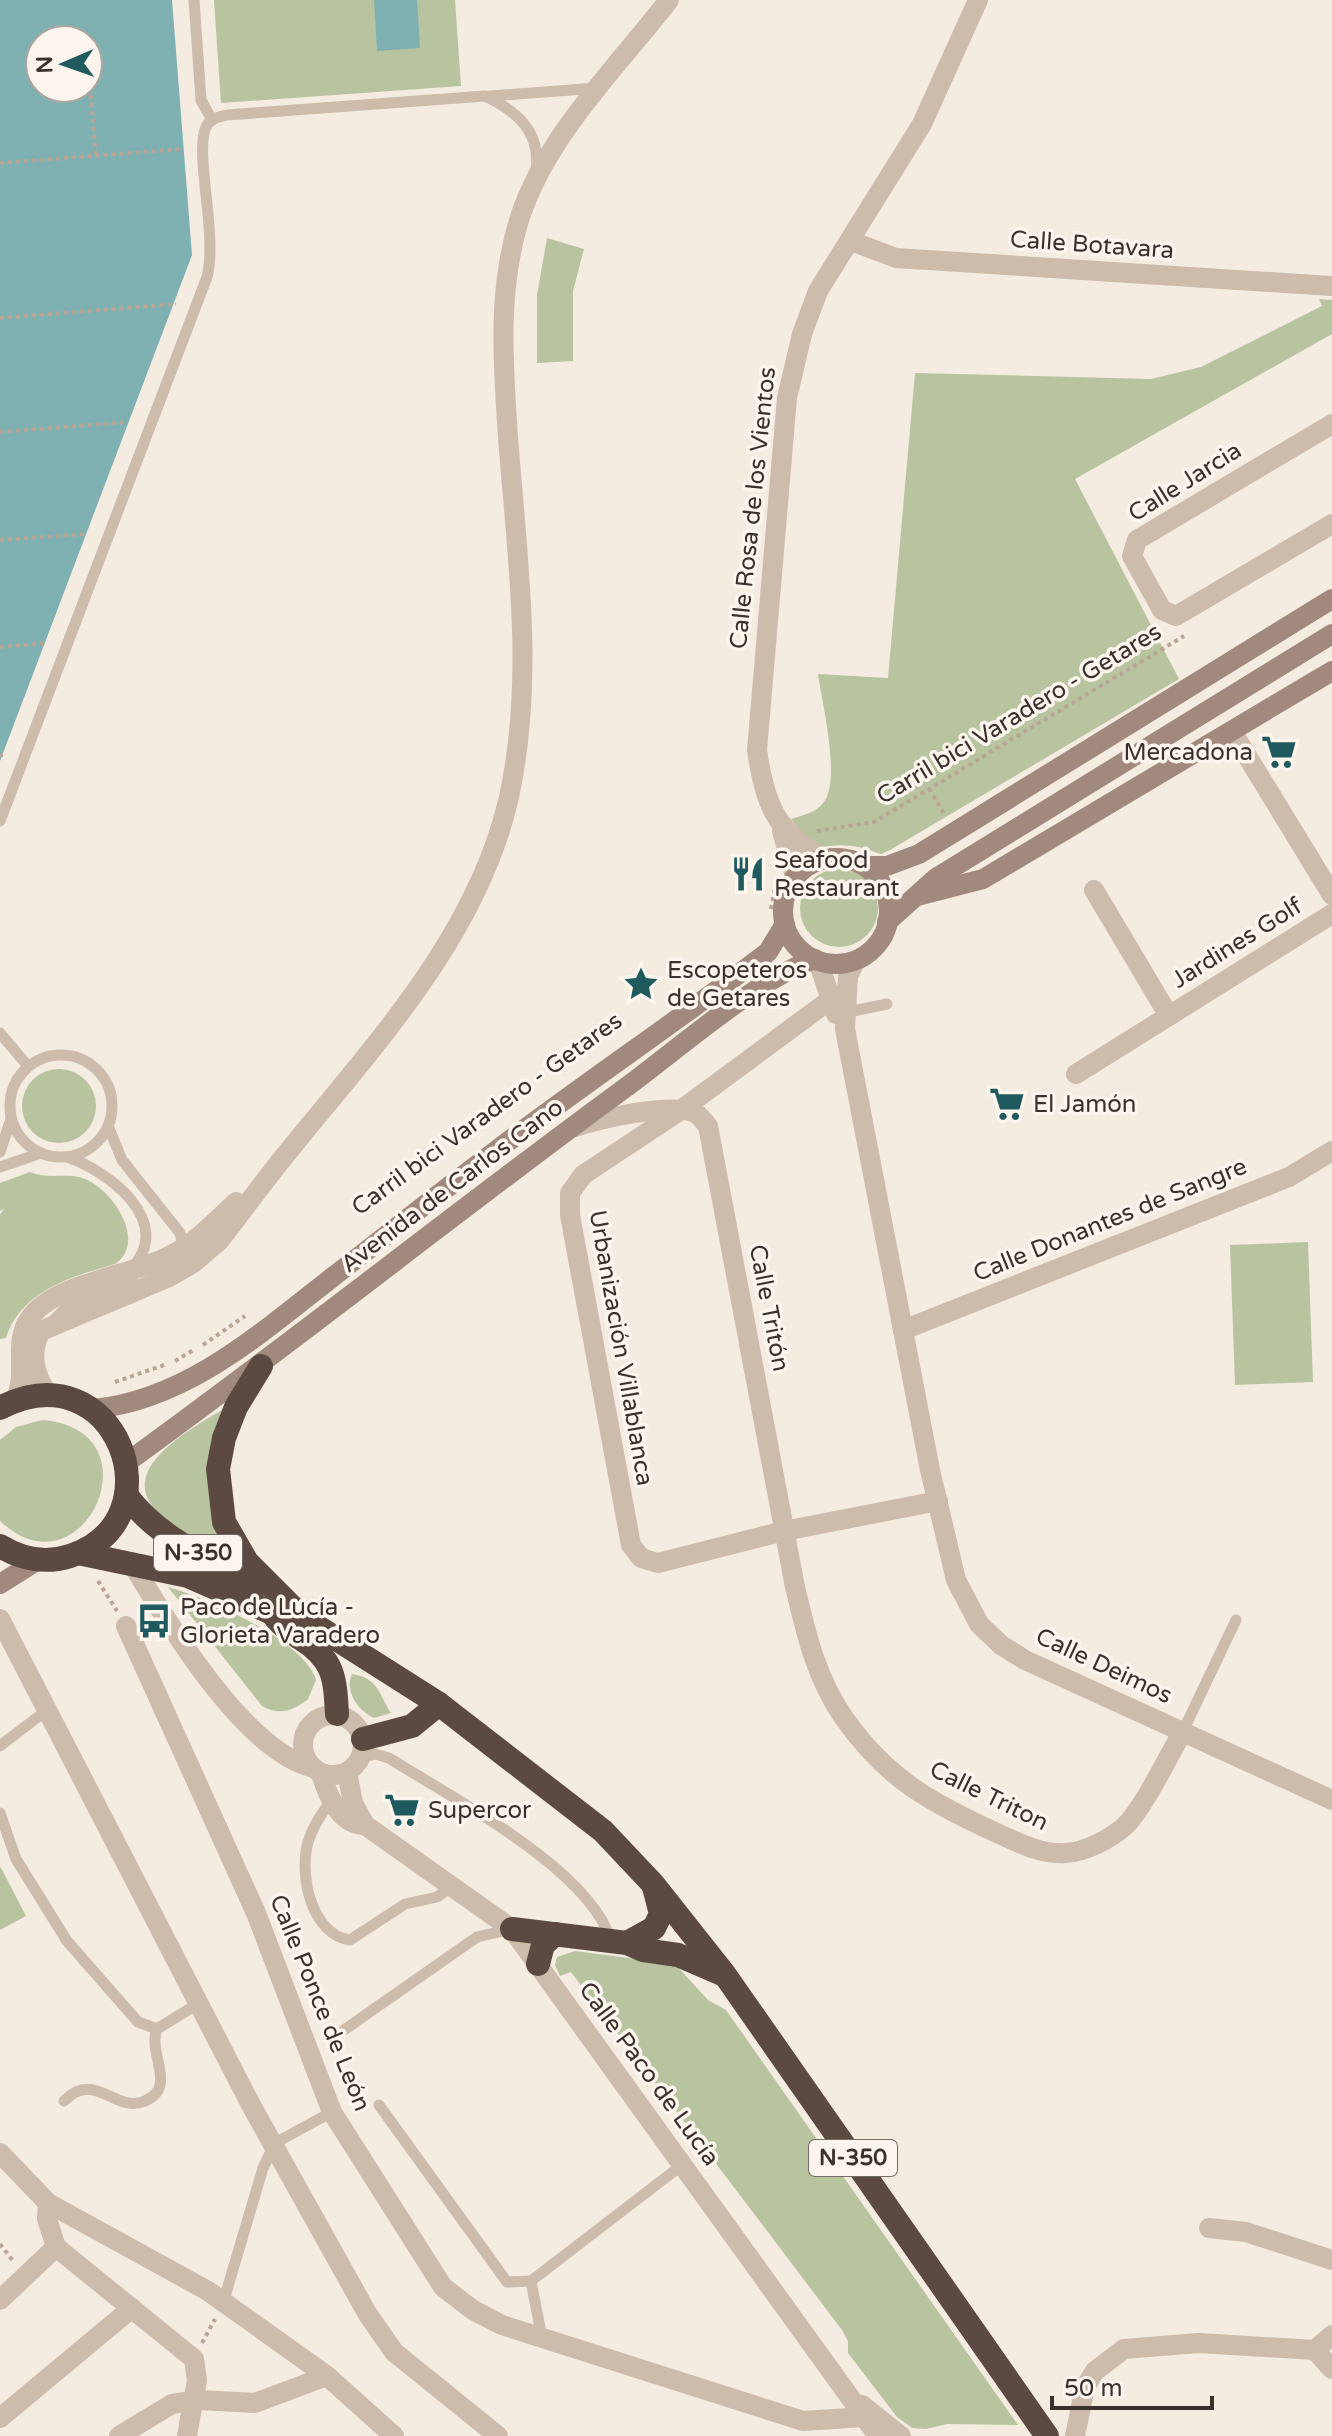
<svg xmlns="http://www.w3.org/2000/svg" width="1332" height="2436" viewBox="0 0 1332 2436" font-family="'Varela Round',sans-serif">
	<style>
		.green { fill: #b8c4a0 }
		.water { fill: #7fb0b2; fill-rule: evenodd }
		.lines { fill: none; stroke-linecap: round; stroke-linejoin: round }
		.path { stroke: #b9a596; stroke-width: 4; stroke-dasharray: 4 4; stroke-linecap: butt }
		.lane { stroke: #cdbbac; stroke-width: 11 }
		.street { stroke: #cdbbac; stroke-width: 20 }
		.secondary { stroke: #a18a7d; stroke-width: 20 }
		.highway { stroke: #5c4a42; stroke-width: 24 }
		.labels { text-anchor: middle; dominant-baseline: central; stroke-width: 7; stroke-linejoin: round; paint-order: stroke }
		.shield { fill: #fbf5ee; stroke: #756b66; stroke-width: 2 }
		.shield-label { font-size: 22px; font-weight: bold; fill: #3b302b }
		.street-label { font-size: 24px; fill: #3b302b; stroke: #fbf5ee }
		.poi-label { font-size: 24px; fill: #3b302b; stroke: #fbf5ee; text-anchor: start }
	</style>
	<rect width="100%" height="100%" fill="#f4ebe1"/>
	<!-- green -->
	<g class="green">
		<path d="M214 0H455L461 86 221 103Z"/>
		<path d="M547 238 584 249 573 291V361L537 363V295Z"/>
		<path d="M1319 299 1332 300V334L1075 479 1179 679 890 850 881 854C858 845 839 842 814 849L791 819C803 815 816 813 824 802 841 778 822 703 818 674L888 678 915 373 1151 379 1201 367 1322 306Z"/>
		<circle cx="839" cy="908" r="39"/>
		<circle cx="59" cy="1106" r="37"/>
		<path d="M30 1172C48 1180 68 1172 85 1179 112 1189 148 1242 115 1264 70 1277 21 1291 6 1338L0 1339V1215L4 1209 0 1211V1183Z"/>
		<path d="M1308 1242 1313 1382 1235 1385 1230 1245Z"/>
		<path d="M226 1408 233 1560C121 1507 112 1471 226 1408Z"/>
		<path d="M42 1420C161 1429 83 1600 0 1521V1440L16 1427Z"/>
		<path d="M168 1587C206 1598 304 1640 316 1680L308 1699C293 1711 279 1716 262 1706Z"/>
		<path d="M352 1674C379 1678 379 1695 391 1713L374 1718C358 1711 344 1690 352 1674Z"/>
		<path d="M0 1866 26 1916 0 1930Z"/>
		<path d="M575 1951 675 1964 708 2000 726 2010 1018 2425 947 2424 926 2429 912 2428 897 2417 848 2353V2341L842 2330 571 1972 560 1976 555 1965 557 1957Z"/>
	</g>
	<!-- water -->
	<g class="water">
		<path d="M0 0H172L192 255 0 761ZM88 40V88H40V40Z"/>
		<path d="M374 0H417L420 48 377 51Z"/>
	</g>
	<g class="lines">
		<!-- path -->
		<g class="path">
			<path d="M88 63 96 157"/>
			<path d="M0 163 183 149"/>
			<path d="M0 318 176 304"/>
			<path d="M0 432 128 422"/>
			<path d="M0 540 86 534"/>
			<path d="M0 647 47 643"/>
			<path d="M0 755H3"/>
			<path d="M929 789 945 815"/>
			<path d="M817 831 874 822 1184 636"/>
			<path d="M771 909 776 882"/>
			<path d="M203 1345 245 1316"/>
			<path d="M175 1361 195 1349"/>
			<path d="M115 1382 167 1364"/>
			<path d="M98 1581 117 1611"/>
			<path d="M0 2244 13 2261"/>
			<path d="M202 2343 215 2319"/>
		</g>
		<!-- lane -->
		<g class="lane">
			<path d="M194 0 201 100 212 120"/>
			<path d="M490 96 597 88"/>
			<path d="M0 821 207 277C218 235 194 153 206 127 210 118 219 117 227 115L485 96C517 111 541 132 536 170"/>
			<path d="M848 1012 887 1004"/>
			<path d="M0 1033 28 1066"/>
			<circle cx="61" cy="1106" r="51"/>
			<path d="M108 1126 122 1160 180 1233 184 1250"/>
			<path d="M0 1152 11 1119"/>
			<path d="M67 1157C109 1171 176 1222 131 1269"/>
			<path d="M0 1167 41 1153"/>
			<path d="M51 1323 69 1304 132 1279"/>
			<path d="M1183 1731 1236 1620"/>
			<path d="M0 1746 47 1710"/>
			<path d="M360 1758 375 1754 389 1758C452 1798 590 1869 611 1941"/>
			<path d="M331 1801C321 1814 311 1829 307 1846 300 1879 312 1934 350 1940L405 1904 437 1897 452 1886"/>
			<path d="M0 1813 16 1859 67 1941 138 2022 157 2029"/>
			<path d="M344 2030 477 1937 512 1929"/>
			<path d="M64 2101C95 2069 115 2114 145 2101 178 2087 147 2053 157 2029L199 2003"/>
			<path d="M379 2105 507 2282 531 2281"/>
			<path d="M223 2303 263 2168 275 2143 332 2112"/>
			<path d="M542 2338 531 2281 682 2165"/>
		</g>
		<!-- street -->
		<g class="street">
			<path d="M851 241 896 258 1332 286"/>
			<path d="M1332 424 1137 540 1132 556 1162 610 1176 616 1332 524"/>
			<path d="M1233 733 1332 895"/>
			<path d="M782 831 795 876"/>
			<path d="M824 859C775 831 765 804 757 750L787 398 802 334 818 291 922 124 978 0"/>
			<path d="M1094 890 1169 1016"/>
			<path d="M856 960 848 976 845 1029 930 1470 956 1580 979 1624 1001 1645 1025 1660 1332 1800"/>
			<path d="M818 961 836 1014"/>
			<path d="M846 993 823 1005 681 1110 583 1175 570 1193V1215L631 1545 641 1558 658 1563 784 1531 938 1501"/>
			<path d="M1076 1074 1332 914"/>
			<path d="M575 1127C599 1119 672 1102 695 1113 700 1115 704 1122 708 1126L795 1587C806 1633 816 1678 844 1718 887 1779 931 1803 997 1833 1019 1843 1041 1855 1066 1853 1086 1852 1112 1838 1126 1825 1144 1807 1169 1755 1183 1731"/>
			<path d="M903 1330 1289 1177 1332 1151"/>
			<path d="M48 1394C34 1375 29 1352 41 1331L169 1277 193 1263 219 1241C245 1208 269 1174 296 1142 380 1039 479 931 509 797 535 677 517 557 508 437 503 363 497 289 520 217 547 135 617 67 669 0"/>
			<path d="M15 1400C29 1374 12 1342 30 1318 54 1283 131 1276 169 1256 195 1243 215 1222 236 1202"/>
			<path d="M131 1562C167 1622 243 1749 311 1767"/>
			<path d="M0 1619 251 2105 367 2313 394 2352 498 2436"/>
			<path d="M126 1626 256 1913 332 2112 443 2287 473 2310 502 2325 803 2421 864 2417"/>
			<circle cx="333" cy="1745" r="30"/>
			<path d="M347 1772 353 1803 365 1825 512 1929 878 2436"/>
			<path d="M321 1773C327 1794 339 1825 365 1825"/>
			<path d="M0 2153 48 2203 208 2291 327 2376 394 2436"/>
			<path d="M48 2203 47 2219 56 2247 194 2359 197 2380 187 2436"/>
			<path d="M1209 2228 1246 2232 1332 2260"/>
			<path d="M0 2300 56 2247"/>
			<path d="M1315 2350 1332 2335"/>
			<path d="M862 2405 901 2436"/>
			<path d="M0 2418 132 2308"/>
			<path d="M119 2436 172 2404 199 2400 255 2403 327 2376"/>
			<path d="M1075 2436 1085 2387 1095 2371 1124 2349 1199 2343 1315 2350 1332 2369"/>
		</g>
		<!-- secondary -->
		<g class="secondary">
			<circle cx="836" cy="911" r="53"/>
			<path d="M865 866H887L919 854 1332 599"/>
			<path d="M917 896 983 879 1332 671"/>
			<path d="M887 922 936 878 1332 634"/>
			<path d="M93 1409C187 1400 262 1332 334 1276 387 1235 439 1193 493 1153 583 1084 678 1021 768 952L785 924"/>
			<path d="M126 1463C295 1341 457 1211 625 1088 677 1050 757 979 815 959"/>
			<path d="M0 1584 38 1560"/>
		</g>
		<!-- highway -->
		<g class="highway">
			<path d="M261 1366 236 1407 224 1438 218 1469 224 1522 247 1562 302 1617 439 1704 603 1831 653 1884 725 1975 1047 2436"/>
			<path d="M0 1408C115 1347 181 1520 70 1556 46 1564 21 1559 0 1546"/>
			<path d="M126 1495C160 1540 211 1561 261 1584"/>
			<path d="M78 1553 188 1576 272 1613 302 1617"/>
			<path d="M272 1613C280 1625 288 1630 300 1638 334 1659 335 1677 337 1714"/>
			<path d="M363 1739 412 1726 439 1704"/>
			<path d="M512 1929 627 1943 643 1950 678 1955 722 1974"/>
			<path d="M627 1943 654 1928 661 1914 654 1887"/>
			<path d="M538 1964 543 1945 555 1934"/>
		</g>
	</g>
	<!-- icons -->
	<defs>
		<g id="supermarket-bare" transform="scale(2.76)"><path d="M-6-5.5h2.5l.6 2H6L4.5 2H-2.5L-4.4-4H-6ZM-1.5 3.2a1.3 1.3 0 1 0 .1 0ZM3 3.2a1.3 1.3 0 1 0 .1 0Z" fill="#1f5a5e" stroke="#fbf5ee" stroke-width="2.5" paint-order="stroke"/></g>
		<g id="restaurant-bare" transform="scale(2.76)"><path d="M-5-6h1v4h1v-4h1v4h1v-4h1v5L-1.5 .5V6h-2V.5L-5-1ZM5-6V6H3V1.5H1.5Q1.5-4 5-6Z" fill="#1f5a5e" stroke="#fbf5ee" stroke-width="2.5" paint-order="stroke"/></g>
		<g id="sight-bare" transform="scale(2.76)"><path d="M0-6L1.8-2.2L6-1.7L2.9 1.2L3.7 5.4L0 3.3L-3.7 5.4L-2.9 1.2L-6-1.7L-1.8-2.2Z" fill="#1f5a5e" stroke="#fbf5ee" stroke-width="2.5" paint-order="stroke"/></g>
		<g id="bus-bare" transform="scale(2.76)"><path d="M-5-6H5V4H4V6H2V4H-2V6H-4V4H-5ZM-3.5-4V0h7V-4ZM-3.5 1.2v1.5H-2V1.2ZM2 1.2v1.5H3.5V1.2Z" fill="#1f5a5e" stroke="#fbf5ee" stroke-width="2.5" paint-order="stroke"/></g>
	</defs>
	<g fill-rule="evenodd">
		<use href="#supermarket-bare" x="1279" y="752"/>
		<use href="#restaurant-bare" x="748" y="874"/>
		<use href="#sight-bare" x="641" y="984"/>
		<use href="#supermarket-bare" x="1007" y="1104"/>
		<use href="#bus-bare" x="154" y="1621"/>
		<use href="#supermarket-bare" x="402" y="1810"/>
	</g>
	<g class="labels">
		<!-- shield labels -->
		<g class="shield">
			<rect x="154" y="1535" width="88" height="36" rx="6"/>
			<rect x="809" y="2140" width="88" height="36" rx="6"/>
		</g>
		<g class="shield-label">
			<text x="198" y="1553">N-350</text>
			<text x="853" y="2158">N-350</text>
		</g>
		<!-- street labels -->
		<g class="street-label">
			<text transform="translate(1092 245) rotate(4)">Calle Botavara</text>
			<text transform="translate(1185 482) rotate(-32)">Calle Jarcia</text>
			<text transform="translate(753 508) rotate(-84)">Calle Rosa de los Vientos</text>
			<text transform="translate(1019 714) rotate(-31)">Carril bici Varadero - Getares</text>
			<text transform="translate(1237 943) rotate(-32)">Jardines Golf</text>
			<text transform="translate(487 1114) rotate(-36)">Carril bici Varadero - Getares</text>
			<text transform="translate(452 1186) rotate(-37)">Avenida de Carlos Cano</text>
			<text transform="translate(1110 1220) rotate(-22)">Calle Donantes de Sangre</text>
			<text transform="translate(769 1308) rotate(79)">Calle Tritón</text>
			<text transform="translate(621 1348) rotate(80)">Urbanización Villablanca</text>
			<text transform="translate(1104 1666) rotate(25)">Calle Deimos</text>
			<text transform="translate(989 1796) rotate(26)">Calle Triton</text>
			<text transform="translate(320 2003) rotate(68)">Calle Ponce de León</text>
			<text transform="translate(649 2074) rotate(54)">Calle Paco de Lucía</text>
		</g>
		<!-- poi labels -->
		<g class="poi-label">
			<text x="1253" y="752" text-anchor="end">Mercadona</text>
			<text x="774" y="860">Seafood<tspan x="774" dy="28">Restaurant</tspan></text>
			<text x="667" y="970">Escopeteros<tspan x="667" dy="28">de Getares</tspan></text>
			<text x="1033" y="1104">El Jamón</text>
			<text x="180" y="1607">Paco de Lucía -<tspan x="180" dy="28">Glorieta Varadero</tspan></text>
			<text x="428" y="1810">Supercor</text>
		</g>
	</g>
	<!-- north arrow -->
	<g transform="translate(64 64) rotate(268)"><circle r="38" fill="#fbf5ee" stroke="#aea6a0" stroke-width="2"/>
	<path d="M0-6L14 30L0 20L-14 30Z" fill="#1f5a5e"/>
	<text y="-12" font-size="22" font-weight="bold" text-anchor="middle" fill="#3b302b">N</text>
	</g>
	<!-- scale -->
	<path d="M1052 2396v12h160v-12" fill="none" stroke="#3b302b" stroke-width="4"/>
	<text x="1064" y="2396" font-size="24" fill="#3b302b" stroke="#fbf5ee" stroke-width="6" paint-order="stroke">50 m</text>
</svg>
